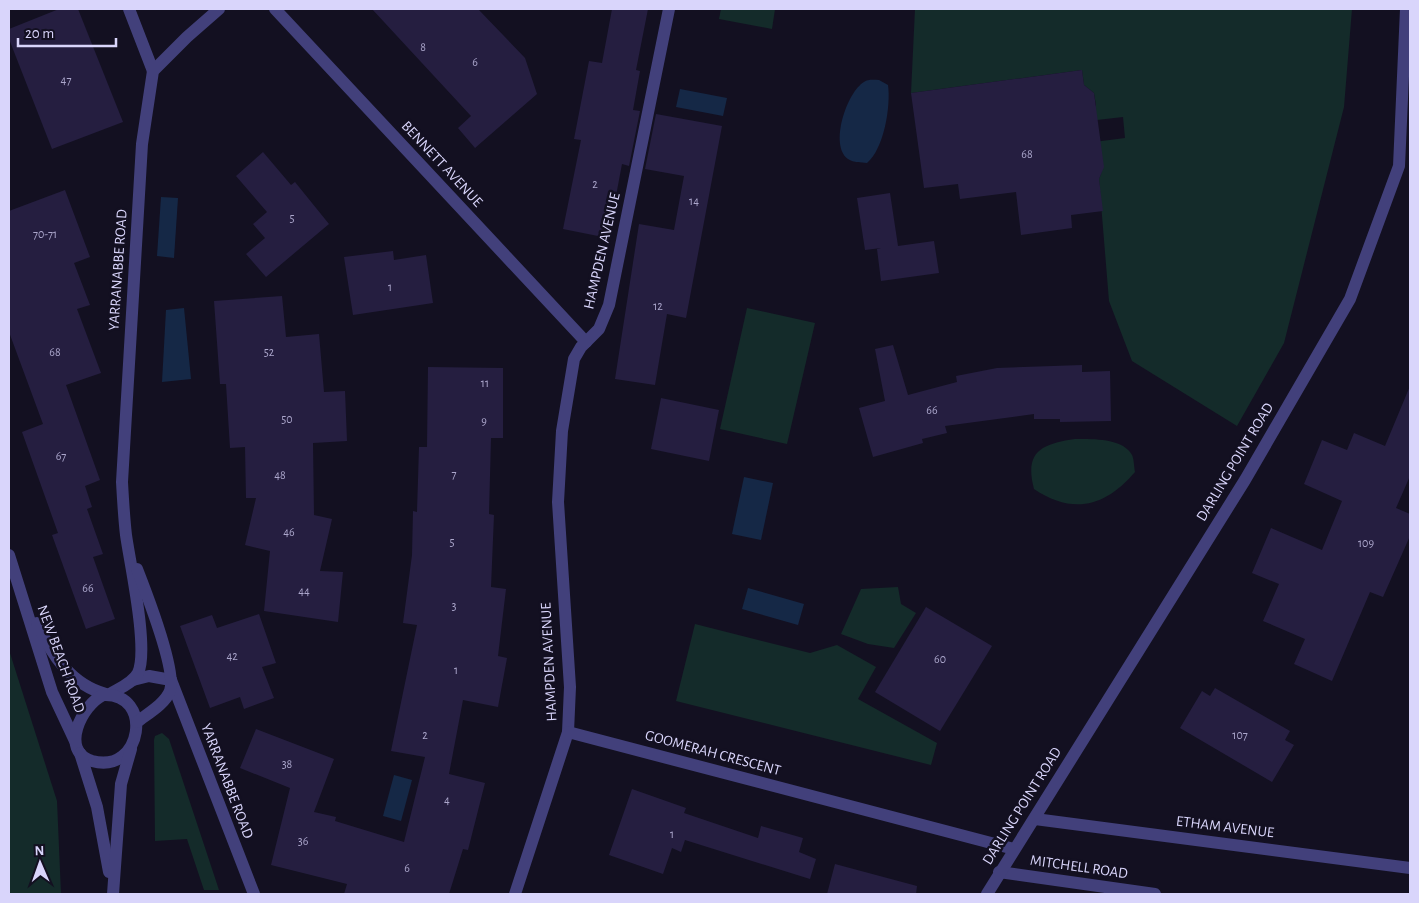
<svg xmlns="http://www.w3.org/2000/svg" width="1419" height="903" viewBox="0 0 1419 903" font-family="'Alegreya Sans',sans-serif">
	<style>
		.green { fill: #142b2a }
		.water { fill: #152846 }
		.building { fill: #251e40 }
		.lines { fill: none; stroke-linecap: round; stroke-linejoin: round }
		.minor { stroke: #42407b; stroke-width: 12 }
		.tertiary { stroke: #42407b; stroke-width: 12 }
		.labels { text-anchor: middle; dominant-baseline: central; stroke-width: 5; stroke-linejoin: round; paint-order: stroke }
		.number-label { font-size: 12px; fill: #aca7cc }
		.street-label { font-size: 15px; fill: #d9d5fb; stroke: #131021 }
	</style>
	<rect width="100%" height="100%" fill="#131021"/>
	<!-- green -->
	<g class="green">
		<path d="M721 9H775L772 29 719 19Z"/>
		<path d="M915 9H1352L1344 107 1284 343 1237 426 1132 361 1109 301 1099 179C1106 162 1103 157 1094 142L1125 138 1123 117 1088 121 1096 105 1094 93 1084 85 1082 70 911 93Z"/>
		<path d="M747 308 815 323 787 444 720 429Z"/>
		<path d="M1075 439C1092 439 1123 438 1132 455 1134 459 1134 467 1135 472 1105 507 1073 515 1034 489 1024 451 1042 444 1075 439Z"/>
		<path d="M898 587 901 604 916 613 894 648 868 644 841 634 861 589Z"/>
		<path d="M695 624 810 653 837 645 876 667 858 699 937 743 931 765 676 701Z"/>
		<path d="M9 650 57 801 61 894H9Z"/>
		<path d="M162 733 169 739 219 890H204L187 839 155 841 154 740 155 736Z"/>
	</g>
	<!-- water -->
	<g class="water">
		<path d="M879 80 888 85C891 106 884 149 867 163 861 162 854 163 848 159 829 145 847 92 864 82 868 79 874 80 879 80Z"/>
		<path d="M680 89 727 98 723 116 676 107Z"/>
		<path d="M161 197 178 198 174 258 157 256Z"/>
		<path d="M184 308 191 379 162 382 166 310Z"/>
		<path d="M744 477 773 483 761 540 732 534Z"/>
		<path d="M748 588 804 604 798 625 742 609Z"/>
		<path d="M394 775 412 780 401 821 383 816Z"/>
	</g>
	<!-- building -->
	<g class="building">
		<path d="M59 9H78L123 122 52 149 9 39V29Z"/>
		<path d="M372 9H478L525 58 537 94 475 148 458 128 471 116Z"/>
		<path d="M612 9H648L636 70 640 71 633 110 640 111 629 166 622 164 608 238 563 229 581 140 574 139 589 61 602 63Z"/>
		<path d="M1082 70 1084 85 1094 93 1104 167 1099 179 1103 211 1071 215 1072 228 1021 235 1016 192 960 199 958 184 924 188 911 93Z"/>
		<path d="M656 114 722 126 686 318 667 314 655 385 615 379 639 224 674 230 684 176 645 169Z"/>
		<path d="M263 152 291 185 295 182 329 224 266 277 246 254 265 238 253 224 267 212 236 176Z"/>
		<path d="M65 190 90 257 74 263 90 305 77 309 101 373 66 385 100 480 85 486 92 507 87 509 103 554 93 557 115 619 86 629 52 535 58 533 22 432 43 424 9 332V211Z"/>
		<path d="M890 193 898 246 934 241 939 273 881 281 877 249 881 248 865 250 857 198Z"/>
		<path d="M393 251 394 260 426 255 433 303 353 315 344 257Z"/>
		<path d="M282 296 286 337 319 334 324 392 345 391 347 441 313 443 314 515 332 519 320 571 343 572 338 622 264 611 270 551 245 545 256 498H246L245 447 230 448 226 384H220L214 301Z"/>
		<path d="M893 345 908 395 957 382 956 376 997 368 1082 365V372L1110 371 1111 421 1060 422V419H1034V414L945 426 947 433 922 439 923 443 873 457 859 408 885 401 875 349Z"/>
		<path d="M428 367 503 368V438H491L489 514 494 515 491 587 506 589 498 656 507 658 498 707 463 700 449 774 485 783 468 850 463 849 449 894H344L347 884 271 865 290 788 240 768 256 729 334 759 314 812 336 817 335 821 404 842 425 757 391 751 417 625 403 623 412 555 413 511 417 512 419 447H427Z"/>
		<path d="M1410 386V476L1396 508 1410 514V536L1383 597 1370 592 1332 681 1294 664 1305 639 1263 621 1279 584 1252 573 1271 528 1322 550 1342 501 1304 484 1322 440 1347 450 1354 433 1385 446Z"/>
		<path d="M661 398 719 410 709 461 651 449Z"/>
		<path d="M926 607 992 646 940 731 875 692Z"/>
		<path d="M259 614 276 663 262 667 274 698 244 709 240 697 210 708 180 626 212 615 217 628Z"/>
		<path d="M1215 688 1290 731 1285 740 1294 745 1272 782 1180 728 1202 691 1210 696Z"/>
		<path d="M632 789 686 808 684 813 758 838 761 826 803 838 799 852 816 859 810 879 685 840 681 852 672 848 663 874 609 855Z"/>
		<path d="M835 864 917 886 916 894H827Z"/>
	</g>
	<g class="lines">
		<!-- minor -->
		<g class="minor">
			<path d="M129 9 153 71"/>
			<path d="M275 9 586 342"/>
			<path d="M171 680 254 894"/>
			<path d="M568 732 570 687 558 502 562 431 574 359 581 347 599 329 609 305 669 9"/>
			<path d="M1035 819 1410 868"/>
			<path d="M999 872 1155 894"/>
			<path d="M515 894 568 732 1014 849"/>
		</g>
		<!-- tertiary -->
		<g class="tertiary">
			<path d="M9 555 52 692 75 741"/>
			<path d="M37 623C51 654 71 685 106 694"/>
			<path d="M133 680 149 676 171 680"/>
			<path d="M110 694C120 688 133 683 138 673 149 649 130 564 126 535 124 518 123 500 122 482L142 144 153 71 187 37 219 9"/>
			<path d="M103 695C154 692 143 775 92 761 59 751 82 705 103 695Z"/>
			<path d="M137 722C147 714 165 704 170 691 177 671 146 592 137 569"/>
			<path d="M80 753 97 807 109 872"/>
			<path d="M113 894 121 784 131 749"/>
			<path d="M987 894 1245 480 1350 299 1399 166 1406 9"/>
		</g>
	</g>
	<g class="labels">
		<!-- number labels -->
		<g class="number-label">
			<text x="423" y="47">8</text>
			<text x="475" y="62">6</text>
			<text x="66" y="80">47</text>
			<text x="1027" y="154">68</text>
			<text x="595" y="184">2</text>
			<text x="694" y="201">14</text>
			<text x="292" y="218">5</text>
			<text x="45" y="234">70-71</text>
			<text x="390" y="287">1</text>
			<text x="658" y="306">12</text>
			<text x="55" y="352">68</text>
			<text x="269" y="352">52</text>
			<text x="485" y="383">11</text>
			<text x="932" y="410">66</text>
			<text x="287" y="419">50</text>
			<text x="484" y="421">9</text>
			<text x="61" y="456">67</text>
			<text x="454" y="474">7</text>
			<text x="280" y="475">48</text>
			<text x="289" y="532">46</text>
			<text x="452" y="542">5</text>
			<text x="1366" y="543">109</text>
			<text x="88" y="588">66</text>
			<text x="304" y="591">44</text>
			<text x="454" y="606">3</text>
			<text x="232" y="656">42</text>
			<text x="940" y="659">60</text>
			<text x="456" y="670">1</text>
			<text x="425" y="735">2</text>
			<text x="1240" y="735">107</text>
			<text x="287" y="764">38</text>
			<text x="447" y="800">4</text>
			<text x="672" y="834">1</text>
			<text x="303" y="841">36</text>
			<text x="407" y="868">6</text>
		</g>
		<!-- street labels -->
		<g class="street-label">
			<text transform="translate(442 164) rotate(47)">BENNETT AVENUE</text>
			<text transform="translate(602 251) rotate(-77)">HAMPDEN AVENUE</text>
			<text transform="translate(118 270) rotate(-86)">YARRANABBE ROAD</text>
			<text transform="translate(1235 462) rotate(-59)">DARLING POINT ROAD</text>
			<text transform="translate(61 659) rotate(70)">NEW BEACH ROAD</text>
			<text transform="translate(549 662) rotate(-93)">HAMPDEN AVENUE</text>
			<text transform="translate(713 753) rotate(15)">GOOMERAH CRESCENT</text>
			<text transform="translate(227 781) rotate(69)">YARRANABBE ROAD</text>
			<text transform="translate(1022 806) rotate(-58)">DARLING POINT ROAD</text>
			<text transform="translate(1225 827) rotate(7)">ETHAM AVENUE</text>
			<text transform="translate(1079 867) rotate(8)">MITCHELL ROAD</text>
		</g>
	</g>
	<!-- border -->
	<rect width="1419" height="903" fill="none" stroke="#d9d5fb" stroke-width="20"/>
	<!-- north arrow -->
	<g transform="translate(40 863) rotate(358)" stroke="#131021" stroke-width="4" paint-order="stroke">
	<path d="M0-4L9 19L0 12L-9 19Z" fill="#d9d5fb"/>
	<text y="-8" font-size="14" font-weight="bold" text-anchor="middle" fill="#d9d5fb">N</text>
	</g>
	<!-- scale -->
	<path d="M18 38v8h98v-8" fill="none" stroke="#d9d5fb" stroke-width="2.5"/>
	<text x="25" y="38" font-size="15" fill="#d9d5fb" stroke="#131021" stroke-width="4" paint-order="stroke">20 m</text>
</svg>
